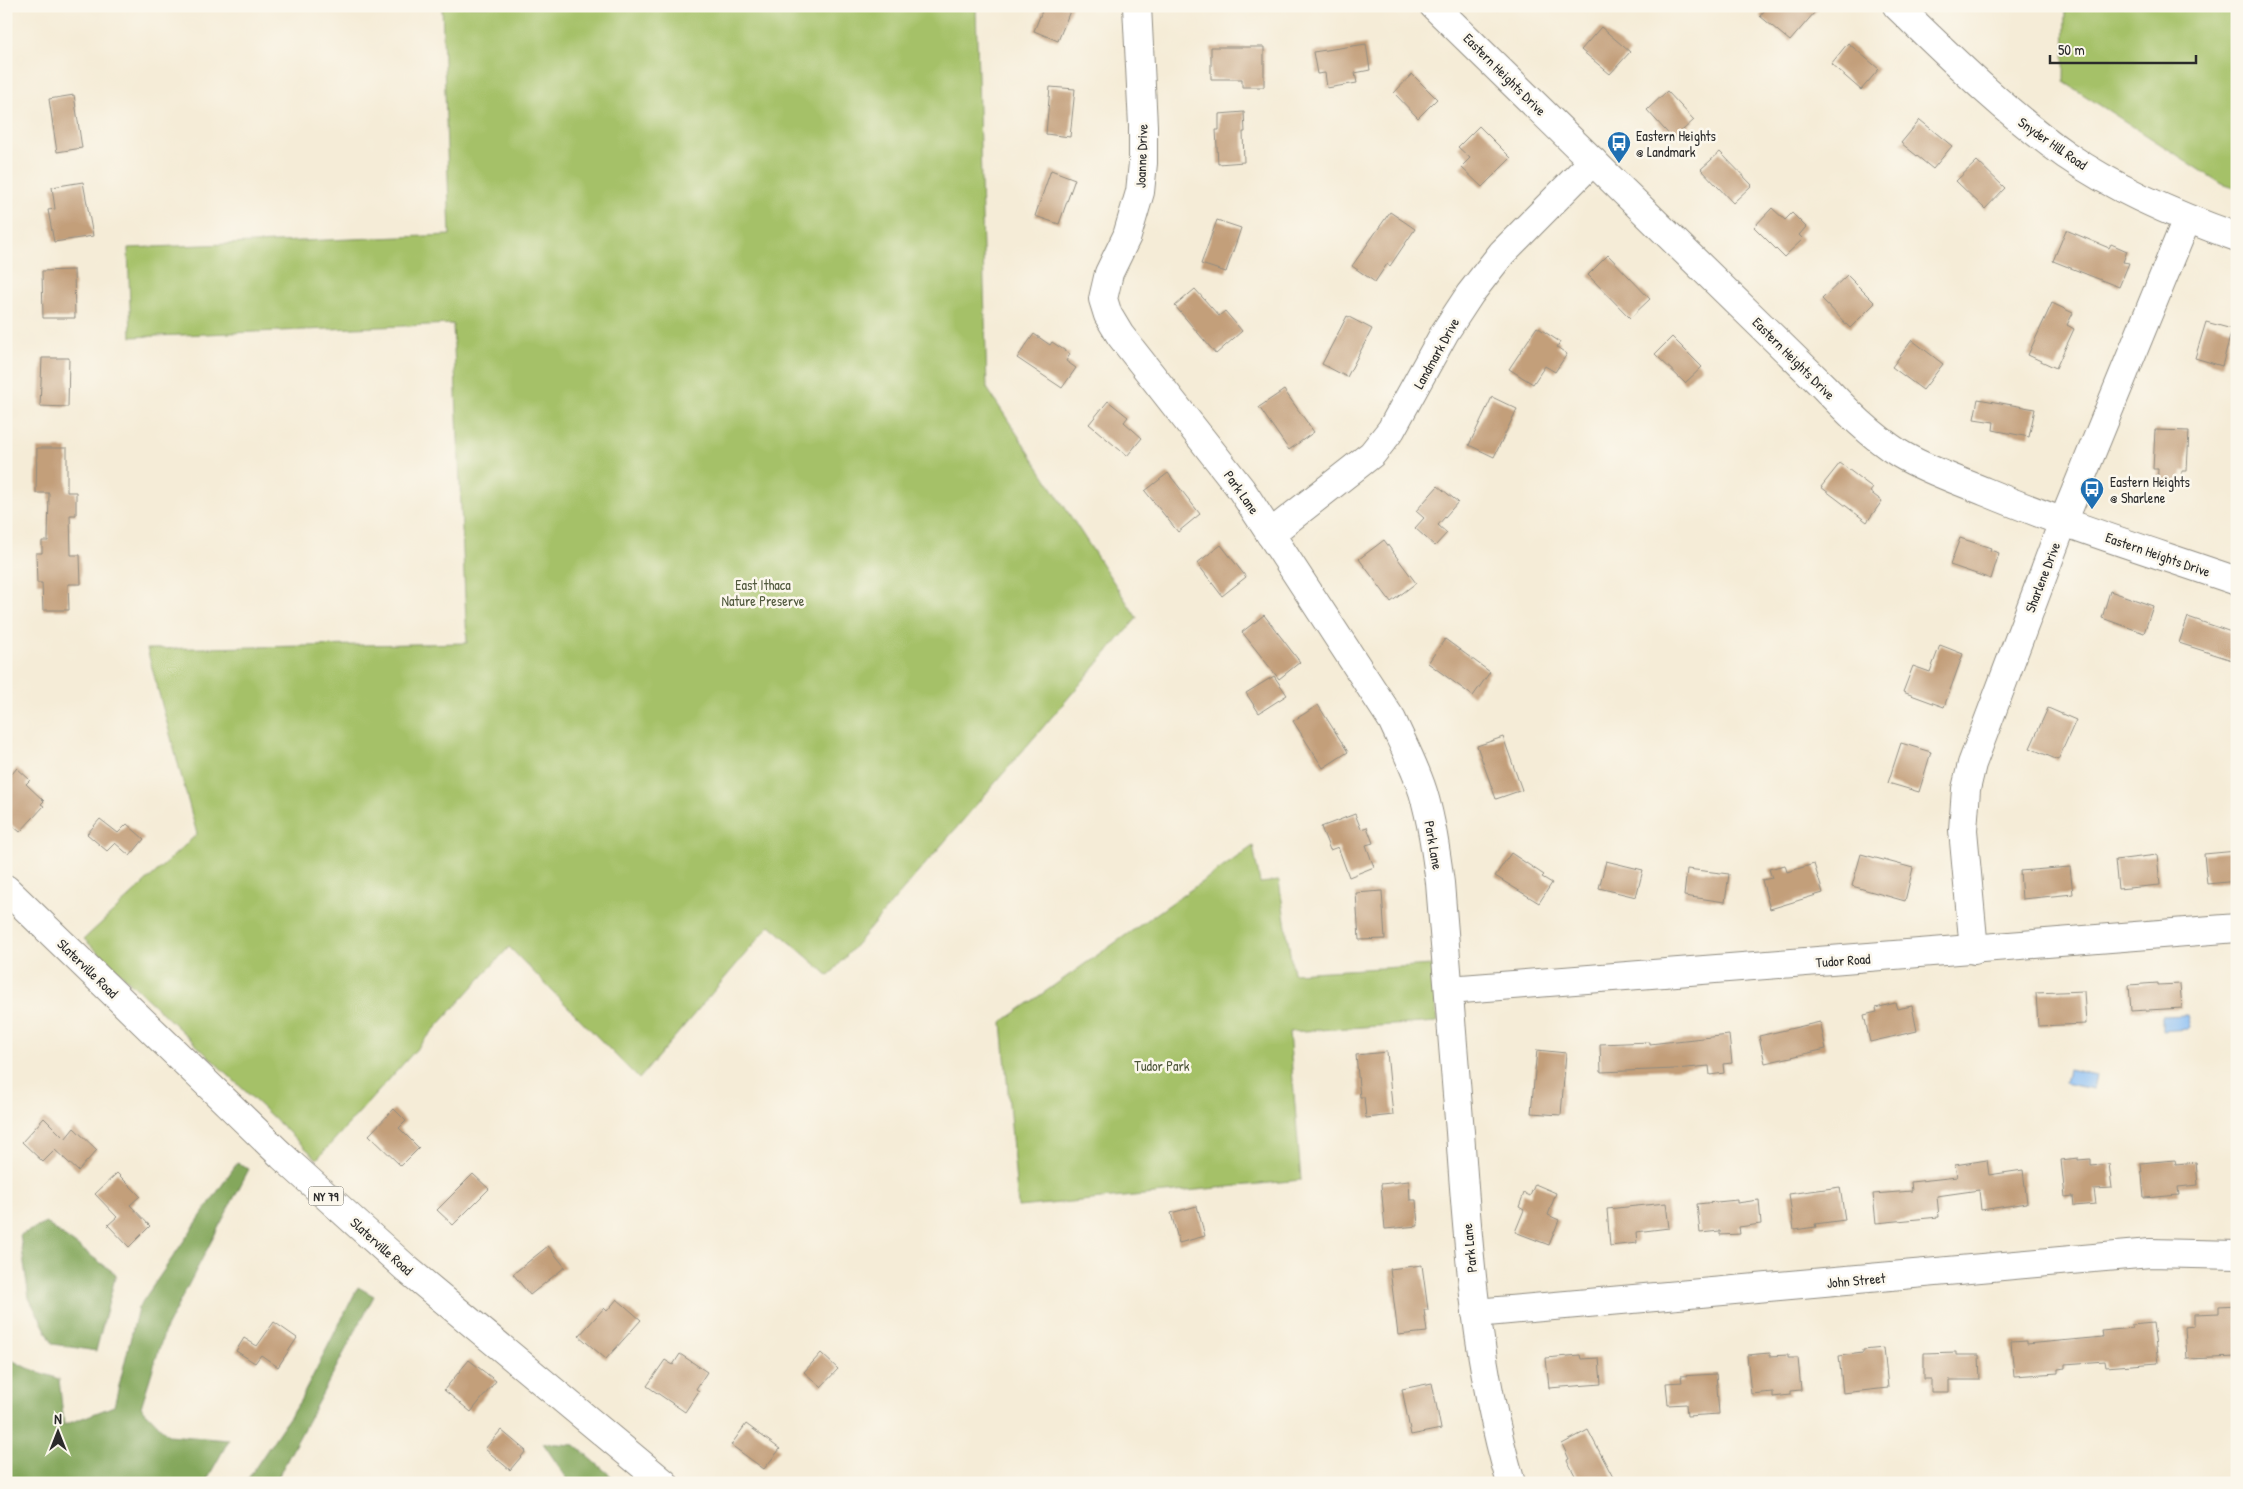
<svg xmlns="http://www.w3.org/2000/svg" width="2243" height="1489" viewBox="0 0 2243 1489" font-family="'Patrick Hand',sans-serif">
	<style>
		.green { fill: #a5c168; stroke: #68764a }
		.forest { fill: #84a75c; stroke: #586944 }
		.water { fill: #85bcf5; stroke: #587490 }
		.building { fill: #c39f7a }
		.lines { fill: none; stroke-linecap: round; stroke-linejoin: round }
		.minor-casing { stroke: #908c81; stroke-width: 30 }
		.highway-casing { stroke: #908c81; stroke-width: 30 }
		.minor { stroke: #fff; stroke-width: 28 }
		.highway { stroke: #fff; stroke-width: 28 }
		.labels { text-anchor: middle; dominant-baseline: central; stroke-width: 5; stroke-linejoin: round; paint-order: stroke }
		.shield { fill: #fbf7ec; stroke: #696865; stroke-width: 1 }
		.shield-label { font-size: 12px; font-weight: bold; fill: #2b2b2b }
		.street-label { font-size: 14px; fill: #2b2b2b; stroke: #fbf7ec }
		.poi-label { font-size: 14px; fill: #2b2b2b; stroke: #fbf7ec; text-anchor: start }
		.park-label { font-size: 14px; fill: #50583d; stroke: #fbf7ec }
	</style>
	<rect width="100%" height="100%" fill="#fbf7ec"/>
	<filter id="ink" filterUnits="userSpaceOnUse"><feTurbulence type="fractalNoise" baseFrequency=".02" numOctaves="2"/><feDisplacementMap in="SourceGraphic" scale="10" xChannelSelector="R" yChannelSelector="G"/><feConvolveMatrix kernelMatrix="1 2 1 2 8 2 1 2 1" color-interpolation-filters="sRGB"/></filter>
	<filter id="wash" filterUnits="userSpaceOnUse"><feTurbulence type="fractalNoise" baseFrequency=".0096" numOctaves="4" result="noise"/><feDisplacementMap in="SourceGraphic" scale="20" xChannelSelector="R" yChannelSelector="G"/><feGaussianBlur stdDeviation="1.12" result="paint"/><feColorMatrix in="noise" values="0 0 0 0 0 0 0 0 0 0 0 0 0 0 0 0 0 1.4 0 .05"/><feComposite in="paint" operator="in"/></filter>
	<g filter="url(#wash)">
		<rect width="100%" height="100%" fill="#f5ecd7"/>
		<!-- green -->
		<g class="green">
			<path d="M442 6H976L987 388 1137 618 829 976 770 925 639 1079 509 947 317 1159 84 939 197 834 147 649 467 643 453 324 131 337 128 248 450 235Z"/>
			<path d="M2065 6H2237V189L2222 184 2064 82Z"/>
			<path d="M1253 846 1260 883 1279 881 1293 973 1433 965 1437 1022 1289 1032 1301 1180 1018 1207 1002 1022Z"/>
		</g>
		<!-- forest -->
		<g class="forest">
			<path d="M237 1163 249 1169 165 1330 141 1407 168 1435 229 1440 205 1483H6V1357L25 1367 59 1379 64 1425 114 1406 138 1308Z"/>
			<path d="M46 1223 116 1274 96 1351 53 1344 29 1298 20 1235Z"/>
			<path d="M358 1287 374 1296 275 1483H245L300 1401Z"/>
			<path d="M543 1443 575 1445 619 1483H570Z"/>
		</g>
		<!-- water -->
		<g class="water">
			<path d="M2187 1015 2190 1027 2188 1029 2162 1031V1016Z"/>
			<path d="M2068 1069 2096 1075 2093 1089 2065 1083Z"/>
		</g>
		<g id="blocks">
			<!-- building -->
			<g class="building">
				<path d="M1044 6H1072L1058 41 1034 31Z"/>
				<path d="M1768 6H1820L1790 41 1760 16Z"/>
				<path d="M1601 27 1630 52 1610 74 1581 50Z"/>
				<path d="M1848 43 1879 69 1861 90 1831 64Z"/>
				<path d="M1366 44 1370 70 1355 73 1357 83 1327 88 1325 73 1317 74 1313 52Z"/>
				<path d="M1211 47H1264V87H1242V79H1211Z"/>
				<path d="M1412 74 1437 99 1418 118 1394 93Z"/>
				<path d="M1050 87 1075 89 1070 137 1046 134Z"/>
				<path d="M1667 91 1694 120 1673 139 1647 110Z"/>
				<path d="M74 95 82 148 57 152 49 99Z"/>
				<path d="M1244 112 1245 132H1243L1244 162 1218 164 1216 130H1219V114Z"/>
				<path d="M1920 120 1952 146 1933 169 1901 143Z"/>
				<path d="M1479 126 1511 158 1482 187 1461 167 1470 158 1458 147Z"/>
				<path d="M1720 152 1752 185 1733 203 1701 169Z"/>
				<path d="M1977 161 2005 188 1985 209 1956 181Z"/>
				<path d="M1051 170 1075 179 1059 224 1035 216Z"/>
				<path d="M83 182 93 236 54 242 48 210 55 209 52 187Z"/>
				<path d="M1772 208 1785 220 1792 213 1806 227 1799 235 1803 239 1784 257 1754 227Z"/>
				<path d="M1390 212 1415 229 1390 266 1387 264 1375 282 1352 266Z"/>
				<path d="M1217 220 1241 228 1226 272 1201 264Z"/>
				<path d="M2066 230 2109 248 2111 244 2127 251 2123 262 2129 263 2119 287 2053 261Z"/>
				<path d="M1608 255 1650 299 1630 318 1588 275Z"/>
				<path d="M74 270 75 318H43L42 271Z"/>
				<path d="M1847 275 1875 303 1850 328 1822 299Z"/>
				<path d="M1195 289 1219 316 1225 311 1242 331 1216 354 1175 306Z"/>
				<path d="M2052 303 2073 313 2067 325 2074 329 2056 368 2028 355Z"/>
				<path d="M1347 316 1372 329 1347 377 1322 364Z"/>
				<path d="M2206 322 2232 329 2222 366 2195 358Z"/>
				<path d="M1537 327 1560 342 1557 347 1567 354 1555 372 1545 366 1533 384 1509 369Z"/>
				<path d="M1034 334 1050 345 1052 342 1070 354 1066 361 1076 368 1062 388 1017 358Z"/>
				<path d="M1672 337 1702 367 1685 383 1655 354Z"/>
				<path d="M1912 340 1943 364 1923 390 1892 367Z"/>
				<path d="M42 358H69L68 407 40 406Z"/>
				<path d="M1284 390 1314 432 1289 450 1259 407Z"/>
				<path d="M1492 397 1517 409 1494 457 1469 445Z"/>
				<path d="M1978 399 2035 409 2029 437 1993 430 1994 422 1974 419Z"/>
				<path d="M1108 401 1128 417 1124 422 1142 438 1127 456 1089 424Z"/>
				<path d="M2155 430 2189 431 2187 471H2182L2181 489 2157 488 2158 469H2153Z"/>
				<path d="M37 448H67V492H76V515H70L71 555H80L81 584H68L69 610H43L42 583H37L36 553H42V541H48L49 493H36Z"/>
				<path d="M1840 463 1873 488 1870 492 1882 501 1867 522 1821 487Z"/>
				<path d="M1168 473 1200 514 1178 532 1145 491Z"/>
				<path d="M1438 486 1458 502 1438 525 1447 533 1435 546 1415 528 1424 518 1416 511Z"/>
				<path d="M1960 538 1991 548 1990 550 1999 553 1991 579 1950 565Z"/>
				<path d="M1384 540 1416 583 1391 602 1359 559Z"/>
				<path d="M1221 545 1246 577 1222 596 1197 563Z"/>
				<path d="M2110 591 2153 606 2144 633 2102 618Z"/>
				<path d="M1264 615 1300 662 1279 679 1242 632Z"/>
				<path d="M2188 617 2237 634V647L2232 660 2179 643Z"/>
				<path d="M1445 639 1490 672 1473 696 1428 663Z"/>
				<path d="M1940 645 1963 654 1944 707 1903 692 1913 666 1930 672Z"/>
				<path d="M1274 676 1287 695 1259 713 1246 693Z"/>
				<path d="M1318 705 1348 752 1323 768 1293 721Z"/>
				<path d="M2048 708 2076 720 2058 760 2030 748Z"/>
				<path d="M1503 737 1522 790 1496 799 1477 746Z"/>
				<path d="M1901 743 1931 752 1919 792 1888 783Z"/>
				<path d="M17 768 30 780 26 784 44 801 41 804 44 806 20 832 6 820V781Z"/>
				<path d="M1355 814 1361 829 1367 827 1373 843 1366 845 1374 867 1349 877 1338 847 1330 850 1321 827Z"/>
				<path d="M100 819 118 833 127 824 144 839 130 856 115 843 107 851 87 834Z"/>
				<path d="M2237 851V881L2207 884 2204 854Z"/>
				<path d="M1511 853 1544 875 1542 877 1552 883 1539 903 1495 876Z"/>
				<path d="M1861 854 1913 868 1905 901 1852 886Z"/>
				<path d="M2157 855 2160 885 2118 889 2115 860Z"/>
				<path d="M1606 861 1643 870 1636 897 1599 888Z"/>
				<path d="M1814 864 1823 893 1770 909 1762 880 1772 878 1769 869 1785 865 1787 872Z"/>
				<path d="M2070 867 2073 894 2022 899 2020 871Z"/>
				<path d="M1687 869 1729 874 1725 902 1684 896Z"/>
				<path d="M1382 891 1385 939 1359 940 1356 893Z"/>
				<path d="M2158 983V985L2180 984 2182 1008 2131 1011 2129 985Z"/>
				<path d="M2084 991 2086 1024 2038 1026 2036 993Z"/>
				<path d="M1895 1003 1897 1009 1912 1006 1917 1031 1870 1042 1864 1015 1877 1012 1876 1008Z"/>
				<path d="M1820 1022 1826 1049 1765 1063 1759 1036Z"/>
				<path d="M1729 1035 1732 1063 1723 1064 1724 1073 1710 1075 1709 1066 1675 1069 1601 1072 1600 1044 1650 1042V1044Z"/>
				<path d="M1537 1050 1566 1053 1561 1115 1531 1113Z"/>
				<path d="M1387 1052 1393 1115 1366 1118 1364 1097H1360L1356 1055Z"/>
				<path d="M394 1109 406 1121 399 1128 419 1148 401 1166 369 1135Z"/>
				<path d="M44 1118 65 1139 74 1128 97 1150 78 1171 55 1150 43 1162 22 1142Z"/>
				<path d="M2078 1158V1160L2091 1159V1166L2109 1164 2112 1188 2094 1189 2096 1204 2074 1206 2073 1196 2065 1197 2061 1160Z"/>
				<path d="M1987 1160 1989 1175 2023 1170 2027 1203 1981 1210 1979 1190 1937 1196 1939 1217 1876 1223 1873 1194 1912 1191 1911 1182 1957 1177 1955 1165Z"/>
				<path d="M2175 1160 2176 1164 2196 1162 2198 1185 2178 1187 2179 1195 2144 1198 2141 1163Z"/>
				<path d="M117 1173 140 1196 130 1205 150 1226 129 1247 108 1225 117 1217 95 1194Z"/>
				<path d="M473 1174 489 1189 453 1225 437 1210Z"/>
				<path d="M1409 1181 1410 1200H1416L1418 1226 1385 1229 1381 1184Z"/>
				<path d="M1535 1184 1556 1193 1548 1215 1559 1220 1549 1245 1515 1232 1524 1210 1519 1207 1524 1193 1530 1196Z"/>
				<path d="M1840 1187 1845 1220 1815 1224 1816 1227 1794 1230 1789 1194Z"/>
				<path d="M1737 1200V1203L1759 1200 1761 1224 1739 1227 1740 1234 1720 1235V1231L1700 1233 1697 1204Z"/>
				<path d="M1666 1203 1669 1228 1636 1232 1637 1243 1610 1246 1607 1209Z"/>
				<path d="M1197 1206 1205 1236 1179 1243 1171 1213Z"/>
				<path d="M548 1246 565 1267 530 1295 513 1274Z"/>
				<path d="M1422 1265 1428 1310H1424L1427 1332 1398 1335 1390 1269Z"/>
				<path d="M617 1299 641 1320 606 1359 579 1336 604 1308 607 1311Z"/>
				<path d="M2237 1305V1357L2187 1359 2185 1327 2194 1326V1314L2219 1313V1306Z"/>
				<path d="M274 1322 297 1338 278 1367 261 1355 255 1363 236 1351 244 1338 257 1346Z"/>
				<path d="M2153 1323 2158 1363 2106 1367 2105 1361 2065 1364V1368L2058 1369V1373L2014 1376 2011 1342 2027 1341V1344L2103 1337 2102 1331 2132 1328 2131 1325Z"/>
				<path d="M1884 1348 1888 1388 1843 1393 1839 1356 1863 1353V1350Z"/>
				<path d="M1956 1352V1355H1979L1980 1380H1949V1392H1931V1379H1924V1353Z"/>
				<path d="M821 1353 838 1369 821 1387 804 1372Z"/>
				<path d="M1770 1353V1356L1788 1355V1358H1798L1801 1390 1790 1391V1395L1773 1397V1392L1751 1394 1747 1355Z"/>
				<path d="M680 1354 707 1372 696 1389 699 1391 685 1412 647 1386 665 1360 673 1365Z"/>
				<path d="M1580 1355 1581 1359 1599 1358 1601 1384 1549 1388 1546 1358Z"/>
				<path d="M469 1360 496 1381 471 1412 444 1390Z"/>
				<path d="M1716 1374 1719 1414 1687 1416 1686 1404 1668 1405 1666 1383 1682 1382 1681 1376Z"/>
				<path d="M1432 1383 1441 1429 1411 1435 1402 1389Z"/>
				<path d="M746 1424 780 1449 764 1469 731 1445Z"/>
				<path d="M501 1430 526 1451 510 1470 485 1449Z"/>
				<path d="M1588 1430 1616 1483H1579L1567 1460 1569 1459 1562 1444Z"/>
			</g>
		</g>
	</g>
	<g filter="url(#ink)">
		<use href="#blocks" fill-opacity="0" stroke="#908c81" stroke-width="1"/>
		<g class="lines">
			<!-- minor casing -->
			<g class="minor-casing">
				<g id="minor">
					<path d="M1137 6 1143 126V163L1140 192 1127 236 1109 273 1103 299 1108 315 1120 335 1241 489 1392 720C1403 744 1415 767 1423 792 1432 822 1436 853 1440 883 1447 966 1454 1049 1460 1132 1468 1251 1477 1368 1511 1483"/>
					<path d="M1434 6 1823 386C1847 411 1870 435 1900 454 1927 470 1957 480 1986 492 2068 526 2153 552 2237 581"/>
					<path d="M1897 6C1951 58 2004 111 2066 155 2118 191 2177 216 2237 237"/>
					<path d="M1270 534 1372 454 1391 430 1445 332 1470 294 1502 253 1593 161"/>
					<path d="M1974 950 1963 830 1966 789 1972 764 2063 522 2187 219"/>
					<path d="M1449 990 2237 928"/>
					<path d="M1476 1313 2150 1253 2237 1255"/>
				</g>
			</g>
			<!-- highway casing -->
			<g class="highway-casing">
				<path id="highway" d="M6 889 282 1156 408 1270 664 1483"/>
			</g>
			<!-- minor -->
			<use href="#minor" class="minor"/>
			<!-- highway -->
			<use href="#highway" class="highway"/>
		</g>
	</g>
	<!-- icons -->
	<defs>
		<g id="bus-pin" transform="scale(1.25)"><path d="M0 17L-7.5 6A9.5 9.5 0 1 1 7.5 6Z" fill="#1f6fb2" stroke="#fbf7ec"/><path d="M-5-6H5V4H4V6H2V4H-2V6H-4V4H-5ZM-3.5-4V0h7V-4ZM-3.5 1.2v1.5H-2V1.2ZM2 1.2v1.5H3.5V1.2Z" fill="#fff"/></g>
	</defs>
	<g fill-rule="evenodd">
		<use href="#bus-pin" x="1619" y="143"/>
		<use href="#bus-pin" x="2092" y="489"/>
	</g>
	<g class="labels">
		<!-- shield labels -->
		<rect class="shield" x="308.5" y="1186.5" width="35" height="19" rx="4"/>
		<g class="shield-label">
			<text x="326" y="1196">NY 79</text>
		</g>
		<!-- street labels -->
		<g class="street-label">
			<text transform="translate(1505 74) rotate(45)">Eastern Heights Drive</text>
			<text transform="translate(2053 143) rotate(35)">Snyder Hill Road</text>
			<text transform="translate(1141 156) rotate(-88)">Joanne Drive</text>
			<text transform="translate(1436 353) rotate(-61)">Landmark Drive</text>
			<text transform="translate(1794 358) rotate(45)">Eastern Heights Drive</text>
			<text transform="translate(1242 492) rotate(55)">Park Lane</text>
			<text transform="translate(2158 554) rotate(19)">Eastern Heights Drive</text>
			<text transform="translate(2042 577) rotate(-69)">Sharlene Drive</text>
			<text transform="translate(1434 845) rotate(80)">Park Lane</text>
			<text transform="translate(1843 960) rotate(-4)">Tudor Road</text>
			<text transform="translate(88 968) rotate(44)">Slaterville Road</text>
			<text transform="translate(382 1246) rotate(42)">Slaterville Road</text>
			<text transform="translate(1469 1248) rotate(-96)">Park Lane</text>
			<text transform="translate(1856 1280) rotate(-5)">John Street</text>
		</g>
		<!-- poi labels -->
		<g class="poi-label">
			<text x="1636" y="135">Eastern Heights<tspan x="1636" dy="16">@ Landmark</tspan></text>
			<text x="2110" y="481">Eastern Heights<tspan x="2110" dy="16">@ Sharlene</tspan></text>
		</g>
		<!-- park labels -->
		<g class="park-label">
			<text x="763" y="584">East Ithaca<tspan x="763" dy="16">Nature Preserve</tspan></text>
			<text x="1162" y="1065">Tudor Park</text>
		</g>
	</g>
	<!-- margin -->
	<rect width="2243" height="1489" fill="none" stroke="#fbf7ec" stroke-width="25"/>
	<!-- north arrow -->
	<g transform="translate(58 1432)" stroke="#fbf7ec" stroke-width="4" paint-order="stroke">
	<path d="M0-4L9 19L0 12L-9 19Z" fill="#2b2b2b"/>
	<text y="-8" font-size="14" font-weight="bold" text-anchor="middle" fill="#2b2b2b">N</text>
	</g>
	<!-- scale -->
	<path d="M2050 55v8h146v-8" fill="none" stroke="#2b2b2b" stroke-width="2.5"/>
	<text x="2058" y="55" font-size="15" fill="#2b2b2b" stroke="#fbf7ec" stroke-width="4" paint-order="stroke">50 m</text>
</svg>
